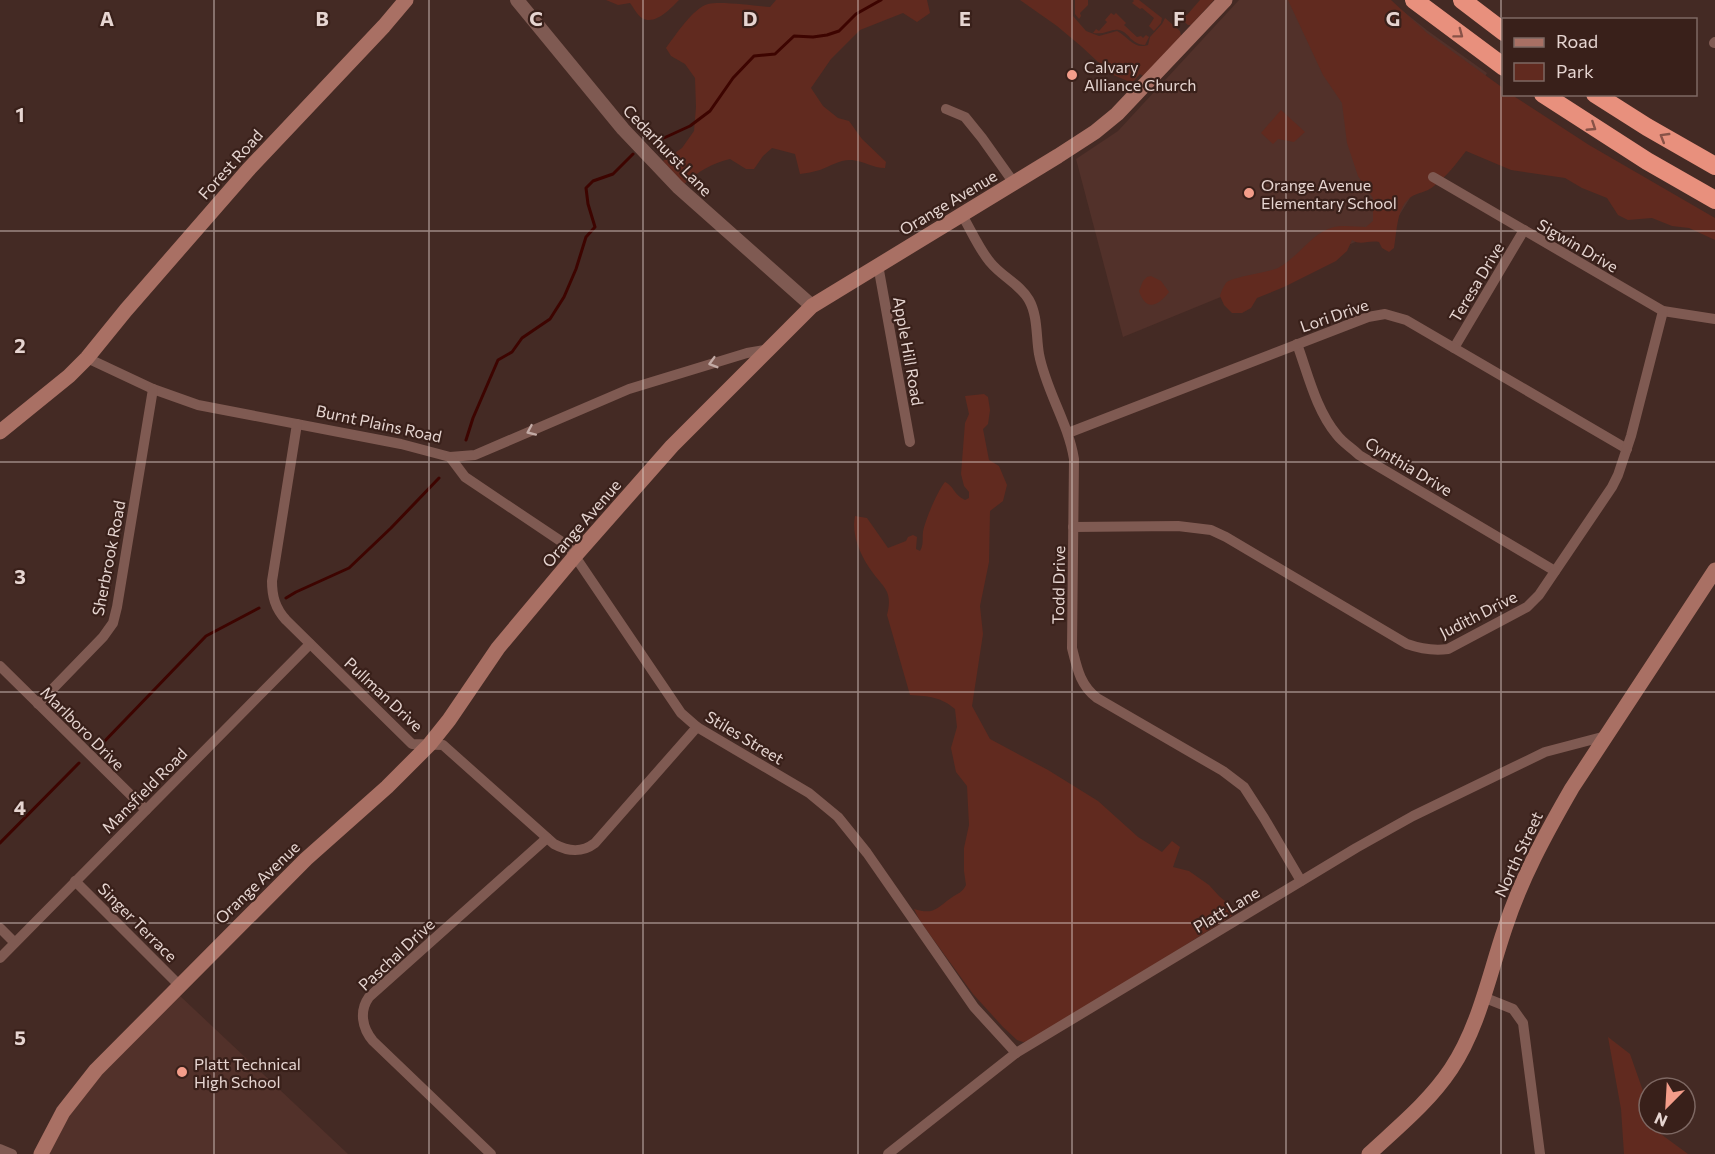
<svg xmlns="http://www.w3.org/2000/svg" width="1715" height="1154" viewBox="0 0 1715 1154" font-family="Commissioner,sans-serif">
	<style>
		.built { fill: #52312a }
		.green { fill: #612a1f }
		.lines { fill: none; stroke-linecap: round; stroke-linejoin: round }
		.stream { stroke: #3d0400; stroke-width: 3 }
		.minor { stroke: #7f5a52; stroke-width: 10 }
		.tertiary { stroke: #7f5a52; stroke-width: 14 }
		.secondary { stroke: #a97064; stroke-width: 15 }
		.motorway { stroke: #e8907d; stroke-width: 18 }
		.oneway { stroke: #885247 }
		.oneway2 { stroke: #c2aaa5 }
		.grid { fill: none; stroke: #e6d5d1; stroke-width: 1.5; stroke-opacity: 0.55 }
		.poi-dot { fill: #f49d8a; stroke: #39201a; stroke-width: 2 }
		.labels { text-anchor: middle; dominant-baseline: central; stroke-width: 4.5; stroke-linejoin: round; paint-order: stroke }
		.poi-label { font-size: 16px; fill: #e6d5d1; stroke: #39201a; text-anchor: start }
		.street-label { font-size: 16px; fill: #e6d5d1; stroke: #39201a }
		.grid-label { font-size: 20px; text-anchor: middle; font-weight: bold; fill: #e6d5d1; stroke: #39201a; stroke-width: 4.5; stroke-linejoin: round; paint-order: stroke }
	</style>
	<rect width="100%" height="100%" fill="#442a24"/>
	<!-- built -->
	<g class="built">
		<path d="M1239 0H1389L1428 31 1487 73 1392 227 1123 337 1076 159 1118 131Z"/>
		<path d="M179 995 348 1154H49L65 1122 98 1078Z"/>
	</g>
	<!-- green -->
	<g class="green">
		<path d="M606 0H679C671 8 655 26 642 18 637 15 634 8 630 3L618 5Z"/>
		<path d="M776 0H927L930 13 917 22 903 13 860 30 831 59 811 88 823 106 838 118 849 121 862 139 886 162 885 168C873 168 864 161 852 160 841 159 830 166 820 170 813 172 807 173 800 174L795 154 772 148 763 156 754 169H746L730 159C712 163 698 172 684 184L663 161 682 148 694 131 696 107 695 78 685 64 671 56 666 48C675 36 693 8 708 4 722 1 754 6 770 7Z"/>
		<path d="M1020 0H1073V16L1086 31 1099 36 1117 31C1128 37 1135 50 1148 45L1150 37 1162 24 1165 18 1180 31 1181 36 1143 76 1140 74 1134 81 1130 82 1111 74 1082 47 1057 26Z"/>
		<path d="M1075 0H1088V5L1080 13 1081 16 1079 19 1075 14Z"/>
		<path d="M1133 0H1139L1162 18 1161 23 1154 31 1149 26 1154 18 1142 8 1140 9 1132 3 1134 1Z"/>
		<path d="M1200 0H1214L1191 25H1188L1180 18 1181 12 1187 15Z"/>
		<path d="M1288 0H1391L1427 33 1503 88 1504 94 1512 95 1589 145 1715 218V240L1689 228 1672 226 1652 218 1628 220 1618 215 1607 198 1582 188 1565 178 1511 170 1466 151C1456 164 1447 176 1434 186 1422 196 1413 190 1403 206 1397 216 1396 236 1394 248L1389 252 1382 248 1379 242C1368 240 1361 246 1352 240L1347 251 1336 261 1284 287 1257 298 1251 308 1242 313H1232L1224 305 1220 296C1221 292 1223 287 1226 283 1231 277 1267 273 1278 268 1300 256 1311 233 1334 227 1344 225 1356 227 1366 227L1373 221V198L1358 176 1347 143 1342 103 1323 75Z"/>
		<path d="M1111 13 1114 15 1116 13 1126 23 1124 25 1137 37 1141 36 1143 38 1146 35 1149 37 1145 45C1130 44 1129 32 1119 30 1112 28 1105 35 1093 33L1096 29 1099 31 1107 22 1105 20Z"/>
		<path d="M1281 110 1305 132 1294 142 1278 139 1273 144 1261 133Z"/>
		<path d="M1151 276 1161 281 1169 292C1158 306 1146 312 1139 291L1143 281 1147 277Z"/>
		<path d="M984 394 988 397 990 410 988 424 983 429 989 460 999 466 1007 485 1003 501 990 511 989 562 980 606 983 634 972 706 990 739 1048 770 1098 801 1138 837 1162 852 1172 841 1180 847 1173 867 1189 871 1209 885 1219 896 1238 912 1033 1041 1023 1042 1017 1040 1003 1027 973 994 920 921 914 909C933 915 936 909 951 898 958 893 962 893 966 885L964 871V848L969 825 967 786 956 772 951 748 957 727 955 709C941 697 929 696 910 695L887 615C889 608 890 599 887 592 884 585 877 579 873 573 861 557 851 535 855 516L867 518 888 548 906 541 908 537 913 535 917 537 916 549 920 551C924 544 922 539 923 532 925 520 938 490 945 482 954 486 953 494 965 500L969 498V492L964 486 961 474 965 423 969 414 965 396Z"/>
		<path d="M1608 1037 1630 1054 1649 1108V1124H1655L1658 1132 1688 1154H1624L1621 1109Z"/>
	</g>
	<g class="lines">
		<!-- stream -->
		<g class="stream">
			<path d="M653 143 690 126 710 111 733 78 754 56 775 54 794 36 813 37 827 35 839 31 856 14 881 0"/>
			<path d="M466 440 473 418 498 360 512 352 522 338 550 319 564 297 576 269 586 237 595 227 588 204 586 188 593 181 613 174 633 154"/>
			<path d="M286 598 296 592 349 568 391 528 439 478"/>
			<path d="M99 747 206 636 259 608"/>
			<path d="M0 843 79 763"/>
		</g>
		<!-- minor -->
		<g class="minor">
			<path d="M1714 43 1715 42"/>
			<path d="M946 109 965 117 982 138 1014 183"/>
			<path d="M1433 177 1663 311 1715 319"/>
			<path d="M962 215C971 230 979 249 990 262 1002 277 1020 284 1029 300 1038 316 1036 337 1039 354 1046 391 1068 422 1074 459L1072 648C1077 668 1080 685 1097 698L1223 771 1244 787 1264 818 1301 881"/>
			<path d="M878 265 910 442"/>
			<path d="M1297 344C1308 374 1316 410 1337 435 1343 443 1352 448 1359 455L1555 571"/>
			<path d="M1454 348 1524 230"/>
			<path d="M87 358 153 389 198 405 401 444 450 457 475 455 629 389 747 353 770 349"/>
			<path d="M297 424 272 581C272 596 275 608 286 620L412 744 443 745 554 844C569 852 582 853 595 843L697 727"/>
			<path d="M1068 433 1368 317 1385 314 1406 320 1627 449"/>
			<path d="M450 457 465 477 568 546 681 713 697 727 809 793 838 817 867 853 974 1007 1016 1053"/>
			<path d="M1073 527 1178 526 1211 530 1226 537 1407 644C1421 649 1433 651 1448 649L1527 607 1539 595 1612 487 1618 475 1631 436 1663 311"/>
			<path d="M0 666 146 810"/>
			<path d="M38 704 103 637 113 623 117 607 153 389"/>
			<path d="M75 881 179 985"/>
			<path d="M0 928 14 942"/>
			<path d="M0 958 310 644"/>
			<path d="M1483 997 1513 1009 1523 1023 1540 1154"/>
			<path d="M0 1149 12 1154"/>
			<path d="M491 1154 373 1041C362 1028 359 1011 369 997L547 838"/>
			<path d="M888 1154 1016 1053 1356 848 1413 816 1545 752 1606 736"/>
		</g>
		<!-- tertiary -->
		<path class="tertiary" d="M517 0 623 129 678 187 812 306"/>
		<!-- secondary -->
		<g class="secondary">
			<path d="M0 432 69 376 87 358 126 310 248 170 384 26 406 0"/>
			<path d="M41 1154 63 1112 96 1070 306 859 387 787 429 745 449 720 498 648 575 556 672 446 812 306 1058 156 1095 132 1117 114 1225 0"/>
			<path d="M1369 1154C1398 1127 1429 1102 1451 1069 1479 1027 1489 975 1505 928 1521 879 1546 833 1572 788L1715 570"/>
		</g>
		<!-- motorway -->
		<g class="motorway">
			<path d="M1414 0 1504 67"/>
			<path d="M1462 0 1504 32"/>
			<path d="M1543 94 1647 161 1715 200"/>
			<path d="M1595 94 1647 127 1715 166"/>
		</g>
	</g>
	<!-- one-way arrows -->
	<defs><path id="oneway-chevron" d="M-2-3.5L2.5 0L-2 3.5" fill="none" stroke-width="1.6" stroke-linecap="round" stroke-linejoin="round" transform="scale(1.5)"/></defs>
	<g class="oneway">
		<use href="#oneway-chevron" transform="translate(1459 34) rotate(37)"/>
		<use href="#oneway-chevron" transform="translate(1592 127) rotate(33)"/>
		<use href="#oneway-chevron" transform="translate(1664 137) rotate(-149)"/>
	</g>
	<g class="oneway2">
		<use href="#oneway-chevron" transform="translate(713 363) rotate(164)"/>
		<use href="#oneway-chevron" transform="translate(531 431) rotate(156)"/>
	</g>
	<!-- grid -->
	<path class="grid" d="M214 0V1154M429 0V1154M643 0V1154M858 0V1154M1072 0V1154M1286 0V1154M1501 0V1154M0 231H1715M0 462H1715M0 692H1715M0 923H1715"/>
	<!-- markers -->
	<g class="poi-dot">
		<circle cx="1072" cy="75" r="6"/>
		<circle cx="1249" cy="193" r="6"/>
		<circle cx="182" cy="1072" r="6"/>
	</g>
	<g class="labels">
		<!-- poi labels -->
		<g class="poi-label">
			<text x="1084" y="66">Calvary<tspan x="1084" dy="18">Alliance Church</tspan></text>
			<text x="1261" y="184">Orange Avenue<tspan x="1261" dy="18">Elementary School</tspan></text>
			<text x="194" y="1063">Platt Technical<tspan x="194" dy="18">High School</tspan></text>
		</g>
		<!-- street labels -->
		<g class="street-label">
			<text transform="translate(668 150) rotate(46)">Cedarhurst Lane</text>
			<text transform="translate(230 164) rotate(-48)">Forest Road</text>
			<text transform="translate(948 202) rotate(-31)">Orange Avenue</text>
			<text transform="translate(1578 245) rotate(30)">Sigwin Drive</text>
			<text transform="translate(1476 282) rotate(-59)">Teresa Drive</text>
			<text transform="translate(1334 315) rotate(-19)">Lori Drive</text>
			<text transform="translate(909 351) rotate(80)">Apple Hill Road</text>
			<text transform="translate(379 423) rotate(12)">Burnt Plains Road</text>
			<text transform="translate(1409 466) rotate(31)">Cynthia Drive</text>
			<text transform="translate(581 523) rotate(-49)">Orange Avenue</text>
			<text transform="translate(108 558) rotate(-79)">Sherbrook Road</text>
			<text transform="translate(1058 585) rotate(-89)">Todd Drive</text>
			<text transform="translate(1478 614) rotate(-27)">Judith Drive</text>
			<text transform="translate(384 694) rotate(43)">Pullman Drive</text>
			<text transform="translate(83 728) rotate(45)">Marlboro Drive</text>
			<text transform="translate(745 737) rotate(31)">Stiles Street</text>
			<text transform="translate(144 790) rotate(-45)">Mansfield Road</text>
			<text transform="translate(1518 854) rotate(-65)">North Street</text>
			<text transform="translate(257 882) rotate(-44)">Orange Avenue</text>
			<text transform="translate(1226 909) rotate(-31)">Platt Lane</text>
			<text transform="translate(138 922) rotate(45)">Singer Terrace</text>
			<text transform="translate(396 954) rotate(-43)">Paschal Drive</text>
		</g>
	</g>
	<g class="grid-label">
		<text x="107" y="26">A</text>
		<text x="322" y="26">B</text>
		<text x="536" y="26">C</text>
		<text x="750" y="26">D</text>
		<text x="965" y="26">E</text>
		<text x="1179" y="26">F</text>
		<text x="1393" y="26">G</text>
		<text x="20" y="122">1</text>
		<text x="20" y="353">2</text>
		<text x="20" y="584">3</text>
		<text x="20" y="815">4</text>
		<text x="20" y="1045">5</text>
	</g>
	<!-- legend -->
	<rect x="1502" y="18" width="195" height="78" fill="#39201a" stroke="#7e6863" stroke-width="1.5"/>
	<rect x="1514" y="38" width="30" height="9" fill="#a97064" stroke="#7e6863" stroke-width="1.5"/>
	<text x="1556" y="48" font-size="18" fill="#e6d5d1">Road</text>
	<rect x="1514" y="63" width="30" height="18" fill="#612a1f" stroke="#7e6863" stroke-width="1.5"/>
	<text x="1556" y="78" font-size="18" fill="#e6d5d1">Park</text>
	<!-- north arrow -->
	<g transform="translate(1667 1106) rotate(204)"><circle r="28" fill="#39201a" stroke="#7e6863" stroke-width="1.5"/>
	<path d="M0-4.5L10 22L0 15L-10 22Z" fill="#f49d8a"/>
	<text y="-9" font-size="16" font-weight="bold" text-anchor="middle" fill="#e6d5d1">N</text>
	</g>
</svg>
